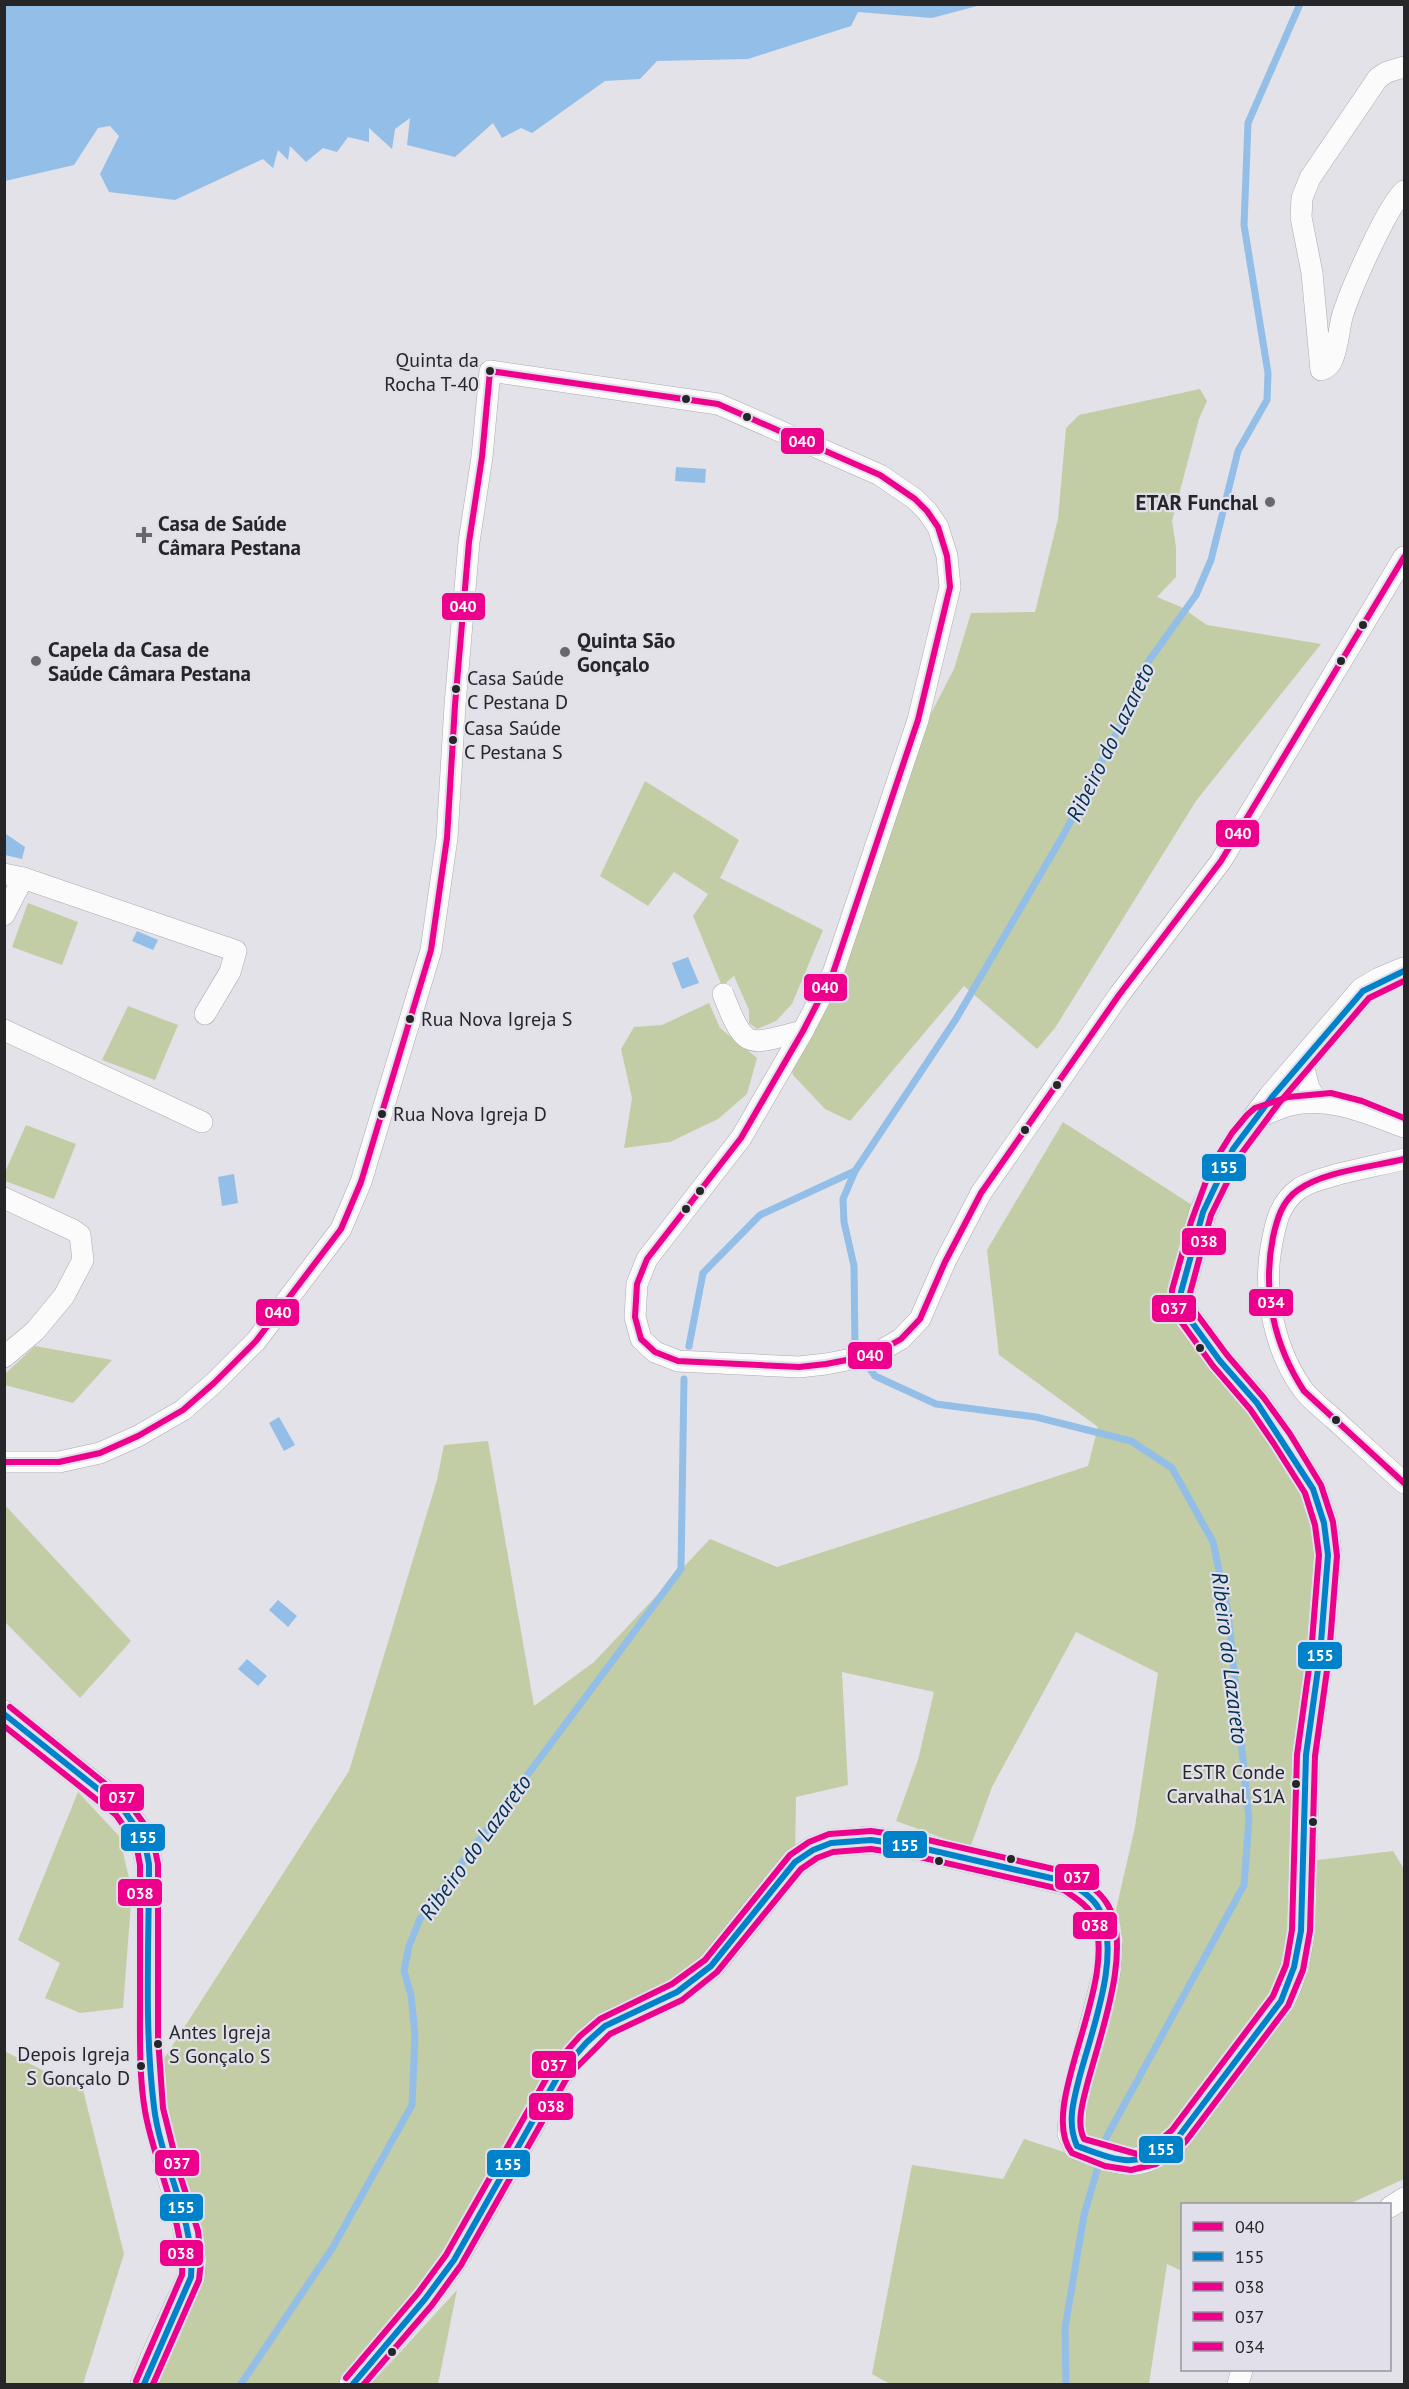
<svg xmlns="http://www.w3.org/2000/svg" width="1409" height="2389" viewBox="0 0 1409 2389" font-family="'PT Sans',sans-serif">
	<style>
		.green { fill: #c3cda5 }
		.water { fill: #92bee8 }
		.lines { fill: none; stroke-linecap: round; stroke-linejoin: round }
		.stream { stroke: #92bee8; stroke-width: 7 }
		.minor-casing { stroke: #abaaaf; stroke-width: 22 }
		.major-casing { stroke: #abaaaf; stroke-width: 28 }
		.minor { stroke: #fbfbfc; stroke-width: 21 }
		.major { stroke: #fbfbfc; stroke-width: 27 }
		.bus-1-casing { stroke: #e1e0ea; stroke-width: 10 }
		.bus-2-casing { stroke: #e1e0ea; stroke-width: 10 }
		.bus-3-casing { stroke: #e1e0ea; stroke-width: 10 }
		.bus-4-casing { stroke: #e1e0ea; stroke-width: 10 }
		.bus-5-casing { stroke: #e1e0ea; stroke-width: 10 }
		.bus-1 { stroke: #ec008c; stroke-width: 6 }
		.bus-2 { stroke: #0082ca; stroke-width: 6 }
		.bus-3 { stroke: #ec008c; stroke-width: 6 }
		.bus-4 { stroke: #ec008c; stroke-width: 6 }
		.bus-5 { stroke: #ec008c; stroke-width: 6 }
		.bus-dot { fill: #262629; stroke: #e1e0ea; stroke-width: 2 }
		.poi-dot { fill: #68686c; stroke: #e1e0ea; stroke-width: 2 }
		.labels { text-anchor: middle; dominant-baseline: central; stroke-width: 4.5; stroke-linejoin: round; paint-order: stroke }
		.bus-label { font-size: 20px; fill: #262629; stroke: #e1e0ea; text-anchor: start }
		.poi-label { font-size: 21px; font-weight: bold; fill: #262629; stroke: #e1e0ea; text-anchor: start }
		.water-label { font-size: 22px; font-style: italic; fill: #002f54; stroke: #e1e0ea }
		.line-badge { stroke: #e1e0ea; stroke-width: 2 }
		.badge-label { font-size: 16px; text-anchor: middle; font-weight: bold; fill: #fff }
	</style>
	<rect width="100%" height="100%" fill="#e3e2e8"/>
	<!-- green -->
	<g class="green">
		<path d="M1200 389 1207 401 1199 419 1172 521 1176 547V577L1157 597 1181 607 1207 625 1321 644 1196 801 1055 1028 1037 1049 964 986 850 1121 825 1109 793 1075 789 1057 925 725 954 669 971 613 1035 612 1058 519 1066 428 1079 415Z"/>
		<path d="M645 781 739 840 720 878 823 930 792 1004 776 1021 757 1029 749 1023V1010L734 976 722 986 693 916 708 894 674 872 648 906 600 876Z"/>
		<path d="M28 903 78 922 62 965 12 947Z"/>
		<path d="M709 1003 720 1028 757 1058 747 1094 718 1119 670 1142 624 1148 632 1098 621 1049 634 1027 662 1025Z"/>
		<path d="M128 1006 178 1025 155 1080 102 1060Z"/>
		<path d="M1063 1122 1203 1212 1181 1292 1324 1523 1309 1861 1393 1851 1404 1869V2179L1349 2204H1182V2271L1167 2264 1149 2384H890L872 2374 912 2165 1003 2179 1024 2139 1126 2172 1077 2146 1109 1940 1135 1827 1158 1673 1076 1632 992 1787 970 1848 896 1821 918 1760 934 1692 842 1672 848 1785 796 1797 795 1862 711 1966 605 2026 474 2226 353 2384H144L182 2297 151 2079 349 1771 437 1480 444 1445 488 1441 534 1706 594 1662 710 1539 777 1567 1088 1466 1098 1427 999 1355 987 1250Z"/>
		<path d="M26 1125 76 1144 54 1199 5 1181V1172Z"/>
		<path d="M35 1346 112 1360 73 1403 5 1385V1374Z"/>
		<path d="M4 1504 131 1641 80 1698 5 1622Z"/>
		<path d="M78 1792 119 1836 132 1890 123 2008 80 2013 45 1998 60 1963 18 1940Z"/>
		<path d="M4 2051 83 2090 124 2254 83 2384H5Z"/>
		<path d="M457 2290 438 2384H371L372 2383Z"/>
	</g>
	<!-- water -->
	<g class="water">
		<path d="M4 5 5 4 981 5 932 18 858 12 851 26 748 59 657 61 640 79 605 81 532 133 521 128 502 138 493 123 455 157 407 145 410 118 395 129 392 149 369 128V142L348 137 337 152 323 148 306 162 290 146 288 160 278 150 273 168 263 159 175 200 109 192 100 174 119 136 110 126 98 128 74 165 5 181Z"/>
		<path d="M676 467 706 469 705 483 675 481Z"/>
		<path d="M6 834 25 847 22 859 5 855Z"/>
		<path d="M137 931 158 940 153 950 132 941Z"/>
		<path d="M688 957 699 983 682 989 672 963Z"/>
		<path d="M234 1174 238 1203 222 1206 218 1177Z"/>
		<path d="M279 1417 295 1445 284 1451 269 1423Z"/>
		<path d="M278 1600 297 1616 288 1627 269 1610Z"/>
		<path d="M247 1659 267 1676 258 1686 238 1669Z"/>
	</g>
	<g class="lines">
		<!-- stream -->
		<g class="stream">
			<path d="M855 1171 843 1199 844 1222 854 1266 855 1347 875 1376 936 1404 1036 1417 1131 1441 1172 1468 1213 1542 1228 1612 1249 1819 1244 1885 1106 2138 1103 2149"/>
			<path d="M689 1346 703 1273 760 1215 855 1171 956 1019 1065 832 1123 720 1143 669 1196 595 1211 560 1238 451 1267 400 1268 373 1244 225 1248 123 1300 4"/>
			<path d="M241 2384 333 2247 412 2105 415 2035 411 1995 404 1971 409 1946 420 1919 681 1569 684 1379"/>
			<path d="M1066 2384 1065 2328 1084 2215 1100 2160"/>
		</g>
		<!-- minor casing -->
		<g class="minor-casing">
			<g id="minor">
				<path d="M1404 67 1387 72 1378 78 1310 178 1302 198 1301 217 1312 273 1321 370C1327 368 1331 365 1333 358 1338 345 1339 330 1342 317 1350 291 1386 208 1404 191"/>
				<path d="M4 874 23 878 236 951 230 972 205 1014"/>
				<path d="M4 915 23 878"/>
				<path d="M723 994C746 1052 746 1045 803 1031"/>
				<path d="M4 1030 202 1122"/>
				<path d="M1302 1061 1309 1088 1318 1102"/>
				<path d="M1254 1119C1266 1115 1278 1108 1290 1105 1331 1096 1367 1113 1404 1127"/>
				<path d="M1404 1159C1378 1166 1321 1175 1300 1188 1279 1202 1275 1225 1271 1248 1263 1295 1275 1352 1304 1391 1312 1401 1324 1410 1334 1419 1357 1440 1381 1462 1404 1483"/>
				<path d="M4 1198 73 1230 80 1235 83 1260 64 1296 35 1331 4 1357"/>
				<path d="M4 1462H59L100 1453 138 1436 183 1410 214 1383 256 1341 341 1229 361 1182 431 950 447 838 455 705 469 542 482 457 490 371 718 404 880 475 915 499 927 511 938 527 947 556 950 587 918 720 833 973 803 1031 741 1138 647 1259 637 1284 635 1317 641 1339 655 1352 678 1361 799 1367 826 1364 873 1355 901 1339 920 1319 945 1262 981 1193 1119 995 1221 861 1404 557"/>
				<path d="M1390 2207 1404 2198"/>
				<path d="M1238 2384 1242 2370"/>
			</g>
		</g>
		<!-- major casing -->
		<g class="major-casing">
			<g id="major">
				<path d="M4 1714 123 1809 144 1839 149 1864V2038L154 2109 170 2174 189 2233 192 2261 191 2277 154 2358 144 2384"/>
				<path d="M353 2384 425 2299 454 2260 561 2071 587 2042 605 2026 677 1992 711 1966 795 1862 813 1850 831 1843 871 1840 913 1846 1068 1882 1086 1894 1099 1908 1109 1940 1107 1971 1073 2104 1071 2133 1077 2146C1123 2163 1140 2173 1179 2136L1281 2001C1293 1978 1298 1957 1301 1931L1306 1755 1320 1655 1328 1555 1324 1523 1313 1489 1282 1439 1257 1403 1220 1361 1185 1313 1181 1302V1292L1203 1212 1233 1149 1272 1097 1363 991 1380 981 1404 971"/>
			</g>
		</g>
		<!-- minor -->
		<use href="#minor" class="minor"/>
		<!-- major -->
		<use href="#major" class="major"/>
		<!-- bus-1 casing -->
		<g class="bus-1-casing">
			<g id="bus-1">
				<path d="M490 371 718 404 880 475 915 499 927 511 938 527 947 556 950 587 918 720 833 973 803 1031 741 1138 647 1259 637 1284 635 1317 641 1339 655 1352 678 1361 799 1367 826 1364 873 1355 901 1339 920 1319 945 1262 981 1193 1119 995 1221 861 1404 557"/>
				<path d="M4 1462H59L100 1453 138 1436 183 1410 214 1383 256 1341 341 1229 361 1182 431 950 447 838 455 705 469 542 482 457 490 371"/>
			</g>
		</g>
		<!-- bus-2 casing -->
		<g class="bus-2-casing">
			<g id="bus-2">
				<path d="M4 1714 123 1809 144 1839 149 1864C149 1945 144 2027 154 2107 161 2165 195 2218 191 2277L144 2384"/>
				<path d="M353 2384 425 2299 454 2260 561 2071 587 2042 605 2026 677 1992 711 1966 795 1862 813 1850 831 1843 871 1840 913 1846 1068 1882C1079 1889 1093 1897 1099 1909 1123 1953 1091 2032 1079 2079 1073 2102 1067 2124 1077 2146 1123 2163 1139 2170 1179 2136L1281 2001 1294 1967 1301 1931 1306 1755 1320 1655 1328 1555 1324 1523 1313 1489 1257 1403 1220 1361 1185 1313 1181 1302V1292L1203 1212 1233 1149 1272 1097 1363 991 1404 971"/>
			</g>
		</g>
		<!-- bus-3 casing -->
		<g class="bus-3-casing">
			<g id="bus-3">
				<path d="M4 1726 116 1815 136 1843 140 1865C140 1911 140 1956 140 2002 140 2038 139 2076 145 2111 154 2164 185 2222 182 2275L136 2381"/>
				<path d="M364 2384 432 2305 461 2265 568 2076 610 2034 682 2000 717 1972 801 1869 817 1858 833 1852 871 1849 911 1855 1064 1890C1074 1897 1086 1904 1092 1914 1123 1980 1035 2107 1072 2153L1105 2166 1131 2170 1156 2164 1171 2155 1186 2141 1288 2006 1303 1970 1310 1931 1315 1756 1329 1656 1337 1556 1333 1522 1321 1485 1290 1434 1264 1398 1227 1355 1193 1309 1190 1293 1211 1215 1241 1154 1279 1103 1369 998 1404 981"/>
			</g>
		</g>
		<!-- bus-4 casing -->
		<g class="bus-4-casing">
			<g id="bus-4">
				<path d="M10 1707 129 1803 152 1835 158 1864V2038L163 2108 179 2172 198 2231 201 2261 199 2280 153 2384"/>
				<path d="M346 2378 418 2293 446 2255 554 2065 580 2036 600 2019 672 1984 705 1960 790 1855 809 1842 829 1834 871 1831 915 1837 1071 1873C1084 1881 1098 1890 1106 1902 1135 1945 1099 2038 1087 2085 1083 2101 1076 2123 1084 2139L1137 2154 1149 2150 1172 2130 1273 1996 1286 1965 1292 1930 1297 1755 1311 1654 1319 1555 1315 1525 1305 1493 1274 1444 1250 1409 1213 1366 1177 1316 1172 1304V1290L1191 1222 1208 1176 1219 1154 1232 1133 1247 1115 1255 1108 1288 1097 1331 1093 1362 1101 1404 1118"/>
			</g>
		</g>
		<!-- bus-5 casing -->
		<g class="bus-5-casing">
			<path id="bus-5" d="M1404 1159C1373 1167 1324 1171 1298 1190 1282 1201 1277 1219 1273 1237 1262 1292 1274 1345 1304 1391L1404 1483"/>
		</g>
		<!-- bus-1 -->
		<use href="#bus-1" class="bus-1"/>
		<!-- bus-2 -->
		<use href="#bus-2" class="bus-2"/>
		<!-- bus-3 -->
		<use href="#bus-3" class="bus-3"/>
		<!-- bus-4 -->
		<use href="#bus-4" class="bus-4"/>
		<!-- bus-5 -->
		<use href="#bus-5" class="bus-5"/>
	</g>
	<!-- markers -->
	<g class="bus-dot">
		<circle cx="490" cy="371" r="5"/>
		<circle cx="686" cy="399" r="5"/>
		<circle cx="747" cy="417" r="5"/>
		<circle cx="1363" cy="625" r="5"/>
		<circle cx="1341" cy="661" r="5"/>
		<circle cx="456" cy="689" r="5"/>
		<circle cx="453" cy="740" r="5"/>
		<circle cx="410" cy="1019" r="5"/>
		<circle cx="1057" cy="1085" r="5"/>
		<circle cx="382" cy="1114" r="5"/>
		<circle cx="1025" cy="1130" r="5"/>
		<circle cx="700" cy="1191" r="5"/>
		<circle cx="686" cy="1209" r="5"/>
		<circle cx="1200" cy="1348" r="5"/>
		<circle cx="1336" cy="1420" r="5"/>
		<circle cx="1296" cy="1784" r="5"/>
		<circle cx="1313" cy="1822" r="5"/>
		<circle cx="1011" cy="1859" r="5"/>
		<circle cx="939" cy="1861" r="5"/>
		<circle cx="158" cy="2044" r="5"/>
		<circle cx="141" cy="2066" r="5"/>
		<circle cx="392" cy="2352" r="5"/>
	</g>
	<g class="poi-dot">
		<circle cx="1270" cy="502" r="6"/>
		<path d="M141 526h6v6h6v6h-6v6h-6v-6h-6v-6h6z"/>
		<circle cx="565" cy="652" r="6"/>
		<circle cx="36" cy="661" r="6"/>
	</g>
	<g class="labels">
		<!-- bus labels -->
		<g class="bus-label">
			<text x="479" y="360" text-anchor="end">Quinta da<tspan x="479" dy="24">Rocha T-40</tspan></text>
			<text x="467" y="678">Casa Saúde<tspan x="467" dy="24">C Pestana D</tspan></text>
			<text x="464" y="728">Casa Saúde<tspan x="464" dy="24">C Pestana S</tspan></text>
			<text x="421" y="1019">Rua Nova Igreja S</text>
			<text x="393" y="1114">Rua Nova Igreja D</text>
			<text x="1285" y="1772" text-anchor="end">ESTR Conde<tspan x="1285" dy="24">Carvalhal S1A</tspan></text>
			<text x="169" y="2032">Antes Igreja<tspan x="169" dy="24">S Gonçalo S</tspan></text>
			<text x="130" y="2054" text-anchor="end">Depois Igreja<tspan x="130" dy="24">S Gonçalo D</tspan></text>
		</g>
		<!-- poi labels -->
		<g class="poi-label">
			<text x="1258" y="502" text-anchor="end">ETAR Funchal</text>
			<text x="158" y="523">Casa de Saúde<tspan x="158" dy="24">Câmara Pestana</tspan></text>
			<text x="577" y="640">Quinta São<tspan x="577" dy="24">Gonçalo</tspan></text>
			<text x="48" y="649">Capela da Casa de<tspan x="48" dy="24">Saúde Câmara Pestana</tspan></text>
		</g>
		<!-- water labels -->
		<g class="water-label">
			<text transform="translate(1110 742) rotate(-64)">Ribeiro do Lazareto</text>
			<text transform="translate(1230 1658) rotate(83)">Ribeiro do Lazareto</text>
			<text transform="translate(475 1847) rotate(-54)">Ribeiro do Lazareto</text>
		</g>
	</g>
	<g class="line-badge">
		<rect x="780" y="427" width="45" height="28" rx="6" fill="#ec008c"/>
		<rect x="441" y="592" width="45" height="29" rx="6" fill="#ec008c"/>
		<rect x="1215" y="819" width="45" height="29" rx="6" fill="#ec008c"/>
		<rect x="803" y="973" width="45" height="29" rx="6" fill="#ec008c"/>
		<rect x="1201" y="1153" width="46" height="29" rx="6" fill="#0082ca"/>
		<rect x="1181" y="1227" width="46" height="29" rx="6" fill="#ec008c"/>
		<rect x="1248" y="1288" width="46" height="29" rx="6" fill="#ec008c"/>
		<rect x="1151" y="1294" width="46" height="29" rx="6" fill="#ec008c"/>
		<rect x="255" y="1298" width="45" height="29" rx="6" fill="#ec008c"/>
		<rect x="847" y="1341" width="46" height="29" rx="6" fill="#ec008c"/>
		<rect x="1297" y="1641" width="46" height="29" rx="6" fill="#0082ca"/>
		<rect x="99" y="1783" width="46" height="29" rx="6" fill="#ec008c"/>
		<rect x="120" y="1823" width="46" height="29" rx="6" fill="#0082ca"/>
		<rect x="882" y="1830" width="46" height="29" rx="6" fill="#0082ca"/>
		<rect x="1054" y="1863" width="46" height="28" rx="6" fill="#ec008c"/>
		<rect x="117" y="1878" width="46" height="29" rx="6" fill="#ec008c"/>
		<rect x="1072" y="1911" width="46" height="29" rx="6" fill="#ec008c"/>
		<rect x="531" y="2050" width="46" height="29" rx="6" fill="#ec008c"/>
		<rect x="528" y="2092" width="46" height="29" rx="6" fill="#ec008c"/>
		<rect x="1138" y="2135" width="46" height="29" rx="6" fill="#0082ca"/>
		<rect x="154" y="2149" width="46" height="28" rx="6" fill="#ec008c"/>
		<rect x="486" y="2149" width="45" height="29" rx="6" fill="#0082ca"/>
		<rect x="159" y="2193" width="45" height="29" rx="6" fill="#0082ca"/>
		<rect x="159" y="2239" width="45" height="28" rx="6" fill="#ec008c"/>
	</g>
	<g class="badge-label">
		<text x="802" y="447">040</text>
		<text x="463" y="612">040</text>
		<text x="1238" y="839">040</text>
		<text x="825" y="993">040</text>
		<text x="1224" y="1173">155</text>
		<text x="1204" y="1247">038</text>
		<text x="1271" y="1308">034</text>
		<text x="1174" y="1314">037</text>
		<text x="278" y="1318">040</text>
		<text x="870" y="1361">040</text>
		<text x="1320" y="1661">155</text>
		<text x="122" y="1803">037</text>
		<text x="143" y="1843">155</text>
		<text x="905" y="1851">155</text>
		<text x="1077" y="1883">037</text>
		<text x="140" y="1899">038</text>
		<text x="1095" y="1931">038</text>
		<text x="554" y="2071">037</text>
		<text x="551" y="2112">038</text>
		<text x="1161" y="2155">155</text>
		<text x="177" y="2169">037</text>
		<text x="508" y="2170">155</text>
		<text x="181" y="2213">155</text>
		<text x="181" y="2259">038</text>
	</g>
	<!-- border -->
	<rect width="1409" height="2389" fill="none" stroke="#262629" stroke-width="12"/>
	<!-- legend -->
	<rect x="1181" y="2203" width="210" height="168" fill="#e1e0ea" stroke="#96969d" stroke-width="1.5"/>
	<rect x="1193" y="2222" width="30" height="9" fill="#ec008c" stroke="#96969d" stroke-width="1.5"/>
	<text x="1235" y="2233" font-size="18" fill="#262629">040</text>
	<rect x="1193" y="2252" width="30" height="9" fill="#0082ca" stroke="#96969d" stroke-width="1.5"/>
	<text x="1235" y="2263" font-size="18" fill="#262629">155</text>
	<rect x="1193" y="2282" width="30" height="9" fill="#ec008c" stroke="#96969d" stroke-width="1.5"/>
	<text x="1235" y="2293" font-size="18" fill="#262629">038</text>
	<rect x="1193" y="2312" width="30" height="9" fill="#ec008c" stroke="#96969d" stroke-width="1.5"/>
	<text x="1235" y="2323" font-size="18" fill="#262629">037</text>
	<rect x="1193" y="2342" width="30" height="9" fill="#ec008c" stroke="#96969d" stroke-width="1.5"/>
	<text x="1235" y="2353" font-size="18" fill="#262629">034</text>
</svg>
